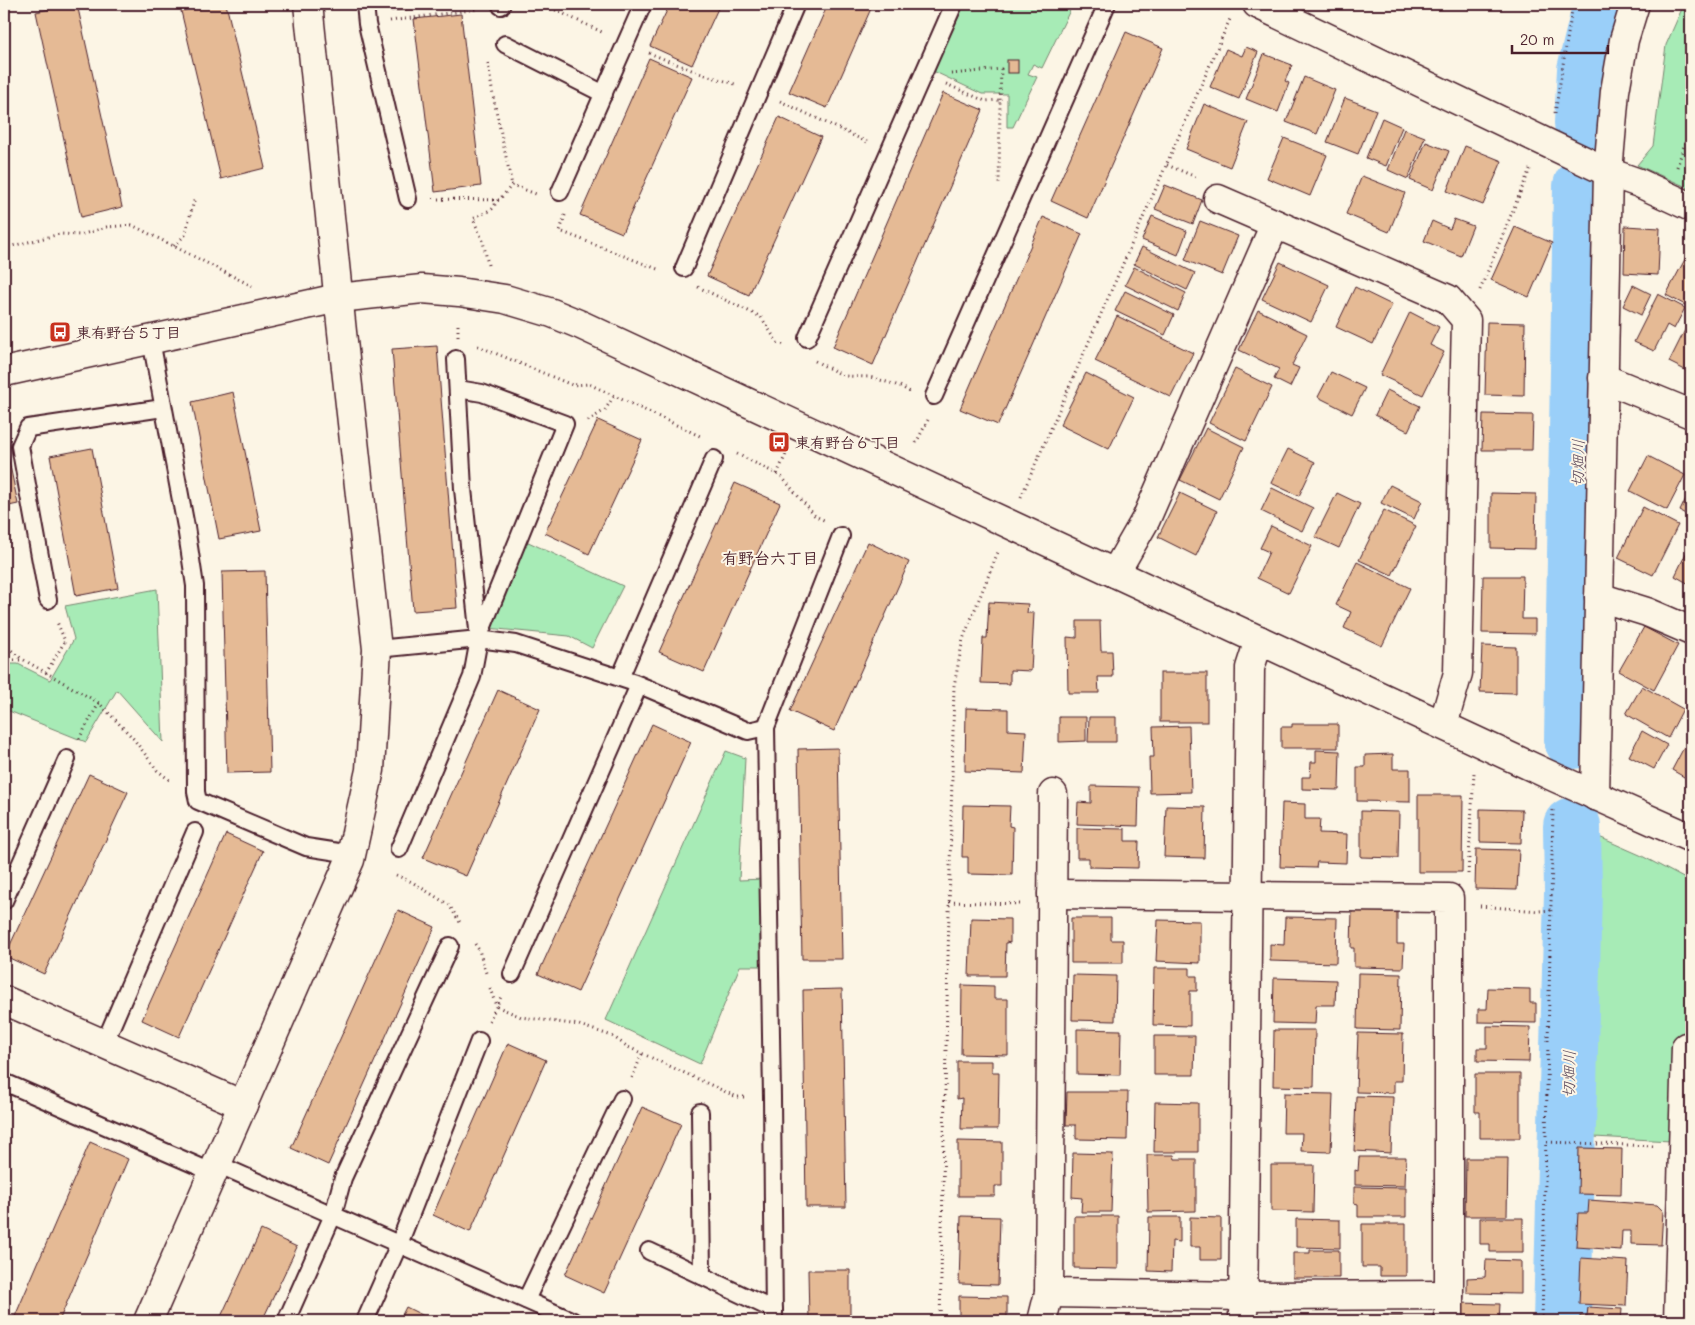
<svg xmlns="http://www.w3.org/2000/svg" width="1695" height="1325" viewBox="0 0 1695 1325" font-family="Mali,'Klee One',sans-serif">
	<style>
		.green { fill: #a7ebb6; stroke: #788570 }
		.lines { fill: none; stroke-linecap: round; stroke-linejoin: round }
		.river { stroke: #9acff9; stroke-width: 58 }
		.building { fill: #e5ba95; stroke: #4a1f2b }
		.lane-casing { stroke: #4a1f2b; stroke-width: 20 }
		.street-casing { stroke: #4a1f2b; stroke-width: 31 }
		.secondary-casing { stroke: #4a1f2b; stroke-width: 31 }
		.path { stroke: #4a1f2b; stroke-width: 3; stroke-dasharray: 1 4; stroke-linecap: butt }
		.lane { stroke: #fcf5e5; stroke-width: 16 }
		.street { stroke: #fcf5e5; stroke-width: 28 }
		.secondary { stroke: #fcf5e5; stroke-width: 28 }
		.labels { text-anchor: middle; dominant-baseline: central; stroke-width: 4; stroke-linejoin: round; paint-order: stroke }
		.poi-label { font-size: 15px; font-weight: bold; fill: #4a1f2b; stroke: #fcf5e5; text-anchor: start }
		.water-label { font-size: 16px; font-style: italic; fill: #5e4b5e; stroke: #fcf5e5 }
		.neighbourhood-label { font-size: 16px; font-weight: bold; fill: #4a1f2b; stroke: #fcf5e5 }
	</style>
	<rect width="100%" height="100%" fill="#fcf5e5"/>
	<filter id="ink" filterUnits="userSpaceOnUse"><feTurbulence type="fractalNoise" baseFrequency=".02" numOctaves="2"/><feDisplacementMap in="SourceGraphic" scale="10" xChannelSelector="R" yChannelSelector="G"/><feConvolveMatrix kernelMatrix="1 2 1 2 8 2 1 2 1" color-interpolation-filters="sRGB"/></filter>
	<g filter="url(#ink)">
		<!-- green -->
		<g class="green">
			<path d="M965 4H1073L1042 68 1033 64 1028 74 1037 77 1013 127H1007V94H982L933 71Z"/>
			<path d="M1684 4H1691V189L1637 165 1653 146 1666 45Z"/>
			<path d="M524 540 623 586 592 648 569 636 487 628Z"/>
			<path d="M157 589 163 742 117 690 86 742 4 709V664H18L50 680 74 639 65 606Z"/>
			<path d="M726 751 745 758 739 880 765 879 764 966H740L700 1064 606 1020Z"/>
			<path d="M1581 829 1640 855 1691 882V1142L1574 1136Z"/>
		</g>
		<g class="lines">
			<!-- river -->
			<g class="river">
				<path d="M1583 123 1586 70 1602 4"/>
				<path d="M1573 740 1582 186"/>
				<path d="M1562 1321 1573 892 1572 826"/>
			</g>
		</g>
		<!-- building -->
		<g class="building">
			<path d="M71 4H77L122 207 81 217 36 12Z"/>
			<path d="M211 4H226L265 168 221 179 181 11Z"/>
			<path d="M391 4H438V7L391 11Z"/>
			<path d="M670 4H720L692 65 650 46Z"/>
			<path d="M828 4H873L827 108 789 92Z"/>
			<path d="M461 14 481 186 435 192 414 19Z"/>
			<path d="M1126 32 1163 48 1088 218 1051 201Z"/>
			<path d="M1246 47 1258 52 1239 99 1210 87 1226 49 1242 56Z"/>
			<path d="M1264 54 1292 65 1285 81 1289 83 1278 112 1246 99Z"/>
			<path d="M649 58 692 77 622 233 580 215Z"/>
			<rect x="1007" y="60" width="11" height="13"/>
			<path d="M1304 77 1335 90 1317 134 1286 122Z"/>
			<path d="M943 93 983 110 873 365 833 347Z"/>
			<path d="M1345 98 1376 110 1358 154 1327 142Z"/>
			<path d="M1204 104 1248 122 1230 167 1186 149Z"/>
			<path d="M779 117 821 137 749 295 707 276Z"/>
			<path d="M1382 118 1402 127 1386 166 1366 158Z"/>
			<path d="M1404 129 1425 137 1408 179 1388 170Z"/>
			<path d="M1284 138 1327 155 1310 196 1267 178Z"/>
			<path d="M1426 142 1449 151 1433 190 1410 180Z"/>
			<path d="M1465 146 1502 161 1483 205 1447 191Z"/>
			<path d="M1362 176 1405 193 1389 232 1346 214Z"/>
			<path d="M1165 185 1202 200 1193 224 1155 209Z"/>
			<path d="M1152 216 1187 231 1178 255 1142 240Z"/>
			<path d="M1043 217 1082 234 998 425 960 409Z"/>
			<path d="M1454 219 1473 226 1461 256 1424 241 1432 221 1450 229Z"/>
			<path d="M1200 221 1238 236 1222 275 1185 260Z"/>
			<path d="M1625 226 1660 228 1658 275 1624 273Z"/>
			<path d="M1515 227 1552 243 1529 297 1491 280Z"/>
			<path d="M1142 247 1195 273 1187 290 1134 264Z"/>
			<path d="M1691 248V308L1666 295Z"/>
			<path d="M1280 262 1329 285 1311 322 1262 299Z"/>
			<path d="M1134 267 1186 293 1178 311 1125 285Z"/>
			<path d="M1633 285 1651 294 1641 315 1623 306Z"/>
			<path d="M1355 287 1392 305 1373 344 1336 327Z"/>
			<path d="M1125 291 1174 315 1165 335 1115 311Z"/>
			<path d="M1658 294 1685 308 1674 329 1667 325 1654 351 1634 342Z"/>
			<path d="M1258 310 1307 334 1292 365 1299 368 1290 387 1274 379 1279 369 1239 350Z"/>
			<path d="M1410 312 1439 327 1430 345 1444 352 1423 395 1380 375Z"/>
			<path d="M1117 316 1193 353 1171 397 1095 361Z"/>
			<path d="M1487 322 1525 323 1524 396 1485 395Z"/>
			<path d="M1687 326 1691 328V373L1669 362Z"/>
			<path d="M437 346 457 608 413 611 392 349Z"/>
			<path d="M1235 369 1272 387 1246 441 1209 423Z"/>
			<path d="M1331 372 1365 388 1352 414 1318 397Z"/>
			<path d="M1086 373 1134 397 1109 449 1060 425Z"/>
			<path d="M1387 390 1420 406 1408 431 1375 415Z"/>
			<path d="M233 392 261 531 219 539 192 402Z"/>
			<path d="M1483 414 1533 415 1532 450H1482Z"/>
			<path d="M598 420 642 440 589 554 545 533Z"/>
			<path d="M1206 428 1244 447 1219 499 1180 480Z"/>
			<path d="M92 448 118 588 76 596 50 456Z"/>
			<path d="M1288 449 1315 462 1299 496 1271 483Z"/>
			<path d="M7 451 18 504 4 507V452Z"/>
			<path d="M1648 456 1685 475 1667 510 1630 491Z"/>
			<path d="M735 483 780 503 704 672 659 652Z"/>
			<path d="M1390 485 1422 501 1414 519 1381 503Z"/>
			<path d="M1272 488 1313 508 1302 531 1261 511Z"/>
			<path d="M1691 488V517L1680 511Z"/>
			<path d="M1180 493 1217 511 1196 556 1158 537Z"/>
			<path d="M1337 493 1360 504 1339 548 1315 537Z"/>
			<path d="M1491 493 1536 494 1535 549 1491 548Z"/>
			<path d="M1643 507 1678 525 1653 575 1618 558Z"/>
			<path d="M1384 510 1416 526 1392 575 1359 560Z"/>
			<path d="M1271 526 1312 546 1289 593 1257 578 1269 552 1260 548Z"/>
			<path d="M868 542 909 562 834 731 790 711Z"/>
			<path d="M1691 543V585L1675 576Z"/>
			<path d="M1357 562 1410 588 1382 646 1344 628 1351 612 1336 605Z"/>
			<path d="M265 571 270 772 227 773 222 572Z"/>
			<path d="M1483 576H1523L1522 619H1535V634L1482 633Z"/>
			<path d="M989 602 1028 604 1027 613H1034L1031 671 1010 670V684L981 683 983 638H987Z"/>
			<path d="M1077 621H1100L1101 651H1112L1113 677H1098L1099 693H1068L1067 637 1077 638Z"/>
			<path d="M1644 627 1678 645 1654 690 1619 671Z"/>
			<path d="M1482 646 1516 647V693L1480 692Z"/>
			<rect x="1160" y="673" width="47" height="49"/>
			<path d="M1642 686 1683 709 1668 738 1626 714Z"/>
			<path d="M498 690 540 709 466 876 423 858Z"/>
			<path d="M966 708 1008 709V730L1026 731 1024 773 965 771Z"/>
			<path d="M1059 717H1086V741L1059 742Z"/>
			<path d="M1089 717H1116V742H1088Z"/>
			<path d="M652 724 691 742 578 992 538 974Z"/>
			<path d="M1292 724H1338V748H1281V727H1292Z"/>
			<path d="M1189 726 1191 792 1150 793 1149 757H1154L1153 727Z"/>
			<path d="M1642 731 1667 745 1654 769 1629 756Z"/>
			<path d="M1691 734V781L1672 770Z"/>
			<path d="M838 748 842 959H802L798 749Z"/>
			<path d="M1316 750 1340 751 1339 790 1302 789V777H1310L1311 762H1316Z"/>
			<path d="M1393 754V769H1410V802L1357 801V767H1365V755Z"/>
			<path d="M89 774 128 792 44 974 5 956Z"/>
			<path d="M1091 786 1139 787 1138 826 1077 824 1078 802 1091 803Z"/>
			<path d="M1418 795H1463L1462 872H1418Z"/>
			<path d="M1282 803 1305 804V819H1320L1319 833 1347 834 1346 863 1317 862 1316 868 1280 867Z"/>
			<path d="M963 805 1010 806 1009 826 1013 827 1012 875 968 874V857H962Z"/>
			<path d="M1166 806 1205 807 1204 858 1164 857Z"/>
			<path d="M1480 809 1522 810 1521 843 1480 842Z"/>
			<path d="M1361 811 1399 812 1398 858 1361 857Z"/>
			<path d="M1077 828 1125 829V841H1139L1138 868 1089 867V858H1077Z"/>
			<path d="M226 834 263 851 179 1037 142 1020Z"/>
			<path d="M1476 849 1519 850 1517 890 1475 889Z"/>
			<path d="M398 910 435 927 328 1165 291 1148Z"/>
			<path d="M1352 911 1397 912V944H1404L1403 968 1354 967V948H1351Z"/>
			<path d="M1285 917 1337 918 1336 963 1270 961V944L1284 945Z"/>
			<path d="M971 918 1010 919V943L1006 942 1005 976H969Z"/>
			<path d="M1071 918H1111V940H1123V963H1071Z"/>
			<path d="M1158 920 1200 921V963L1156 961Z"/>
			<path d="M1154 968H1190V976H1197V991H1190V1026L1153 1025Z"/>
			<path d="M1358 973 1401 974 1400 1030 1357 1029Z"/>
			<path d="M1073 975 1116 976 1115 1021 1072 1020Z"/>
			<path d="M1274 978 1336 980 1335 1005H1316L1315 1024 1273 1023Z"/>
			<path d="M962 985 994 986V999H1008V1055L961 1054Z"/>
			<path d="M1488 988 1530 989V1003H1536V1023L1478 1022V1009H1487Z"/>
			<path d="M842 989 846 1207H806L803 990Z"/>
			<path d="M1487 1026 1530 1027 1529 1062 1477 1061V1048H1487Z"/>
			<path d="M1077 1029 1121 1030 1120 1075 1077 1074Z"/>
			<path d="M1274 1030H1315L1314 1087 1273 1086Z"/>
			<path d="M1358 1033 1403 1034 1402 1081H1394V1093L1356 1092Z"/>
			<path d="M1154 1036H1195L1194 1075H1154Z"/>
			<path d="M508 1043 546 1060 470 1232 433 1215Z"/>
			<path d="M957 1061H992V1072H999L998 1129H961L962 1098 957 1099Z"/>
			<path d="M1475 1074H1520V1138H1480V1112H1475Z"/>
			<path d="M1067 1092H1128L1127 1140 1076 1139V1125H1066Z"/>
			<path d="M1284 1093 1333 1094 1331 1152 1301 1151 1302 1133H1283Z"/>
			<path d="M1356 1096 1393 1097 1391 1153 1354 1151Z"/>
			<path d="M1155 1102 1198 1103V1152H1154Z"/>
			<path d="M642 1107 681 1124 604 1293 565 1275Z"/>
			<path d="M958 1141 1002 1142V1186H995V1196H958Z"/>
			<path d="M90 1142 128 1159 59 1321H13Z"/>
			<path d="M1579 1148 1622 1149 1621 1195 1578 1194Z"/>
			<path d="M1073 1153 1113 1154 1111 1212H1081L1082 1198 1072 1197Z"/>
			<path d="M1147 1155H1174L1175 1159H1196V1211L1148 1212Z"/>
			<path d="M1359 1157H1406L1405 1186 1355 1185V1170L1358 1171Z"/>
			<path d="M1466 1158H1508L1507 1216H1465Z"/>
			<path d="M1271 1165H1314L1313 1212 1271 1211Z"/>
			<path d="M1354 1187 1406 1188V1217H1358V1204L1354 1203Z"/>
			<path d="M1589 1200 1657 1205 1663 1211 1661 1245 1631 1244V1231H1622L1621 1250 1576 1247 1578 1213H1588Z"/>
			<path d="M961 1216 1000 1217 998 1285 959 1284Z"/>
			<path d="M1074 1216H1118V1269L1074 1268Z"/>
			<path d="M1149 1217H1180V1242L1172 1241 1171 1272 1148 1271Z"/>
			<path d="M1190 1217 1221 1218V1260H1200V1247H1190Z"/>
			<path d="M1480 1218H1523V1252H1490V1244H1480Z"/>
			<path d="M1296 1219 1340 1220V1248L1296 1247Z"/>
			<path d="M1362 1224H1406V1276H1380V1267H1362Z"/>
			<path d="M261 1230 297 1247 262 1321H219Z"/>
			<path d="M1310 1250H1339V1278H1293V1253H1310Z"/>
			<path d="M1581 1258 1628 1261 1626 1306 1579 1304Z"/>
			<path d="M1486 1260 1521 1261V1294L1467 1293V1278L1485 1277Z"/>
			<path d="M808 1270H850V1321H809Z"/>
			<path d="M959 1296 1007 1297V1321H959Z"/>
			<path d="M1459 1303 1500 1304 1499 1321H1459Z"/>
			<path d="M406 1307 434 1321H399Z"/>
			<path d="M1588 1307 1622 1309 1621 1321H1580V1316H1587Z"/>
			<rect x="1065" y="1317" width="47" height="4"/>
			<rect x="1368" y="1317" width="34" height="4"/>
		</g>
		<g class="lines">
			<!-- lane casing -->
			<g class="lane-casing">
				<g id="lane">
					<path d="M365 4 367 24 408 199"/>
					<path d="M501 6 502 4"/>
					<path d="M505 44 604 94"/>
					<path d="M560 192 643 4"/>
					<path d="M684 268 796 4"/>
					<path d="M807 338 954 4"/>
					<path d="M151 340 186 527 195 586 196 792 198 801 306 847 351 854"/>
					<path d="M458 389 482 393 565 424 479 636"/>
					<path d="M934 396 1107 4"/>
					<path d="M48 600 20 446 28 428 163 408"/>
					<path d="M377 649 479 639 516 644 635 683 748 731 766 727"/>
					<path d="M620 678 714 459"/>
					<path d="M399 849 472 677 479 639 463 489 456 359"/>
					<path d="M4 901 67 759"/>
					<path d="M512 974 639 685"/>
					<path d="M104 1044 195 832"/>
					<path d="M4 1082 214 1173"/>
					<path d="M700 1112 702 1276"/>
					<path d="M217 1164 573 1321"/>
					<path d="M649 1251 774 1310"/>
					<path d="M526 1300 622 1099"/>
					<path d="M286 1321 333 1215 343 1178 450 946"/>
					<path d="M365 1321 399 1244 479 1041"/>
					<path d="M774 1321 772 1097 766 727 841 536"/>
				</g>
			</g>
			<!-- street casing -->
			<g class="street-casing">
				<g id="street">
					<path d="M1257 4 1547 143 1608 172 1639 183 1691 207"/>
					<path d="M1218 199 1448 299 1466 320 1458 673 1443 725"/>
					<path d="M1603 378 1691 414"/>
					<path d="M1115 573 1146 519 1275 224"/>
					<path d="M1599 597 1647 612 1691 631"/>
					<path d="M1052 894 1449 898V1321"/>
					<path d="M4 1000 243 1105"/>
					<path d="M1049 1293 1244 1296 1449 1295"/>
					<path d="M148 1321 350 860 370 770 377 649 342 332 308 4"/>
					<path d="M1042 1321 1049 1293 1053 794"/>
					<path d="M1243 1321 1250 668 1259 640"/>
					<path d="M1678 1321 1686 1047"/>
				</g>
			</g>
			<!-- secondary casing -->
			<g class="secondary-casing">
				<g id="secondary">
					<path d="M4 372 338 298 422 289 459 292 505 299 552 313 581 325 1556 778 1691 838"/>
					<path d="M1595 796 1608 172 1615 91 1624 40 1635 4"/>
				</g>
			</g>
			<!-- path -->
			<g class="path">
				<path d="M526 7H549L604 33"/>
				<path d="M390 21 478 9"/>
				<path d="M649 53 699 73 735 84"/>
				<path d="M488 63 493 96 512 185"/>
				<path d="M951 74 1001 69 1000 100"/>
				<path d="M946 84 985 101 1000 100 999 184"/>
				<path d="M780 101 867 142"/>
				<path d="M1555 113 1573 4"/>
				<path d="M1167 165 1196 177"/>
				<path d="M1677 167 1691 125"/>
				<path d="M433 199 499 200 512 185 536 194"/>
				<path d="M565 215 560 231 660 270"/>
				<path d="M174 246 185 235 195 197"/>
				<path d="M4 248 60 234 80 235 107 227 132 225 252 286"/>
				<path d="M488 265 483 241 473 219 492 209 498 200"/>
				<path d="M698 287 761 317 777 342 783 345"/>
				<path d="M1480 290 1530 169"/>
				<path d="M458 336V324"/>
				<path d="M478 346 572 385 589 384 702 437"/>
				<path d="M815 361 844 376 870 377 900 386 910 392"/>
				<path d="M588 421 605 410 614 396"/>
				<path d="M916 443 928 420"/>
				<path d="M737 454 781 476 815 516 824 520"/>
				<path d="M777 474 786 454"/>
				<path d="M1021 497 1230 19"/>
				<path d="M4 644 23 660"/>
				<path d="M4 660H24L99 703 132 737 157 770 172 782"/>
				<path d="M46 673 65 641 57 622"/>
				<path d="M79 739 99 703"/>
				<path d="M1468 874 1474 773"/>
				<path d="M396 875 412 882 449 905 461 924"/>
				<path d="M949 902 1021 904"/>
				<path d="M1480 906 1539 911 1551 910"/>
				<path d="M475 944 479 950 486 973"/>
				<path d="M490 988 496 1006 521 1017 579 1025 612 1036 628 1047 737 1097H747"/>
				<path d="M489 1021 502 995"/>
				<path d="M632 1078 642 1054"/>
				<path d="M1547 1142 1653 1146"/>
				<path d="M940 1321 954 686 963 639 998 552"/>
				<path d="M1542 1321 1553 810"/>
			</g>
			<!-- lane -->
			<use href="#lane" class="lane"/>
			<!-- street -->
			<use href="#street" class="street"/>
			<!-- secondary -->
			<use href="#secondary" class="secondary"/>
		</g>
	</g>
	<!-- icons -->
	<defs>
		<g id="bus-square" transform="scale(1.125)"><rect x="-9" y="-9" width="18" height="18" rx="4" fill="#c8321e" stroke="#fcf5e5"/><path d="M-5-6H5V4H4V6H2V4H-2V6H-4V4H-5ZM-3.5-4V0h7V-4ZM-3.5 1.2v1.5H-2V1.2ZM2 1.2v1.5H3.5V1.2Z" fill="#fff"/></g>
	</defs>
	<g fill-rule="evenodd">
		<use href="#bus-square" x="60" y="332"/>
		<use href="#bus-square" x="779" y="442"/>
	</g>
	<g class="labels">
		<!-- poi labels -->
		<g class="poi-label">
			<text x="76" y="332">東有野台５丁目</text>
			<text x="795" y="442">東有野台６丁目</text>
		</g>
		<!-- water labels -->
		<g class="water-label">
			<text transform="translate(1577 463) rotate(-89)">切畑川</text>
			<text transform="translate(1568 1074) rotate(-89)">切畑川</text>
		</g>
		<!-- neighbourhood labels -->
		<g class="neighbourhood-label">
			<text x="770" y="557">有野台六丁目</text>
		</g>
	</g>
	<!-- margin -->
	<rect width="1695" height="1325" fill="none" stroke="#fcf5e5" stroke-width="20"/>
	<rect x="10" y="10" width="1675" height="1305" fill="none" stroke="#4a1f2b" stroke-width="2" filter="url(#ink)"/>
	<!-- scale -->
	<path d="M1512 45v8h96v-8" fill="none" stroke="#4a1f2b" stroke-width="2.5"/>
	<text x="1520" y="45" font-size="15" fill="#4a1f2b" stroke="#fcf5e5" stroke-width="4" paint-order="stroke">20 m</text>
</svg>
